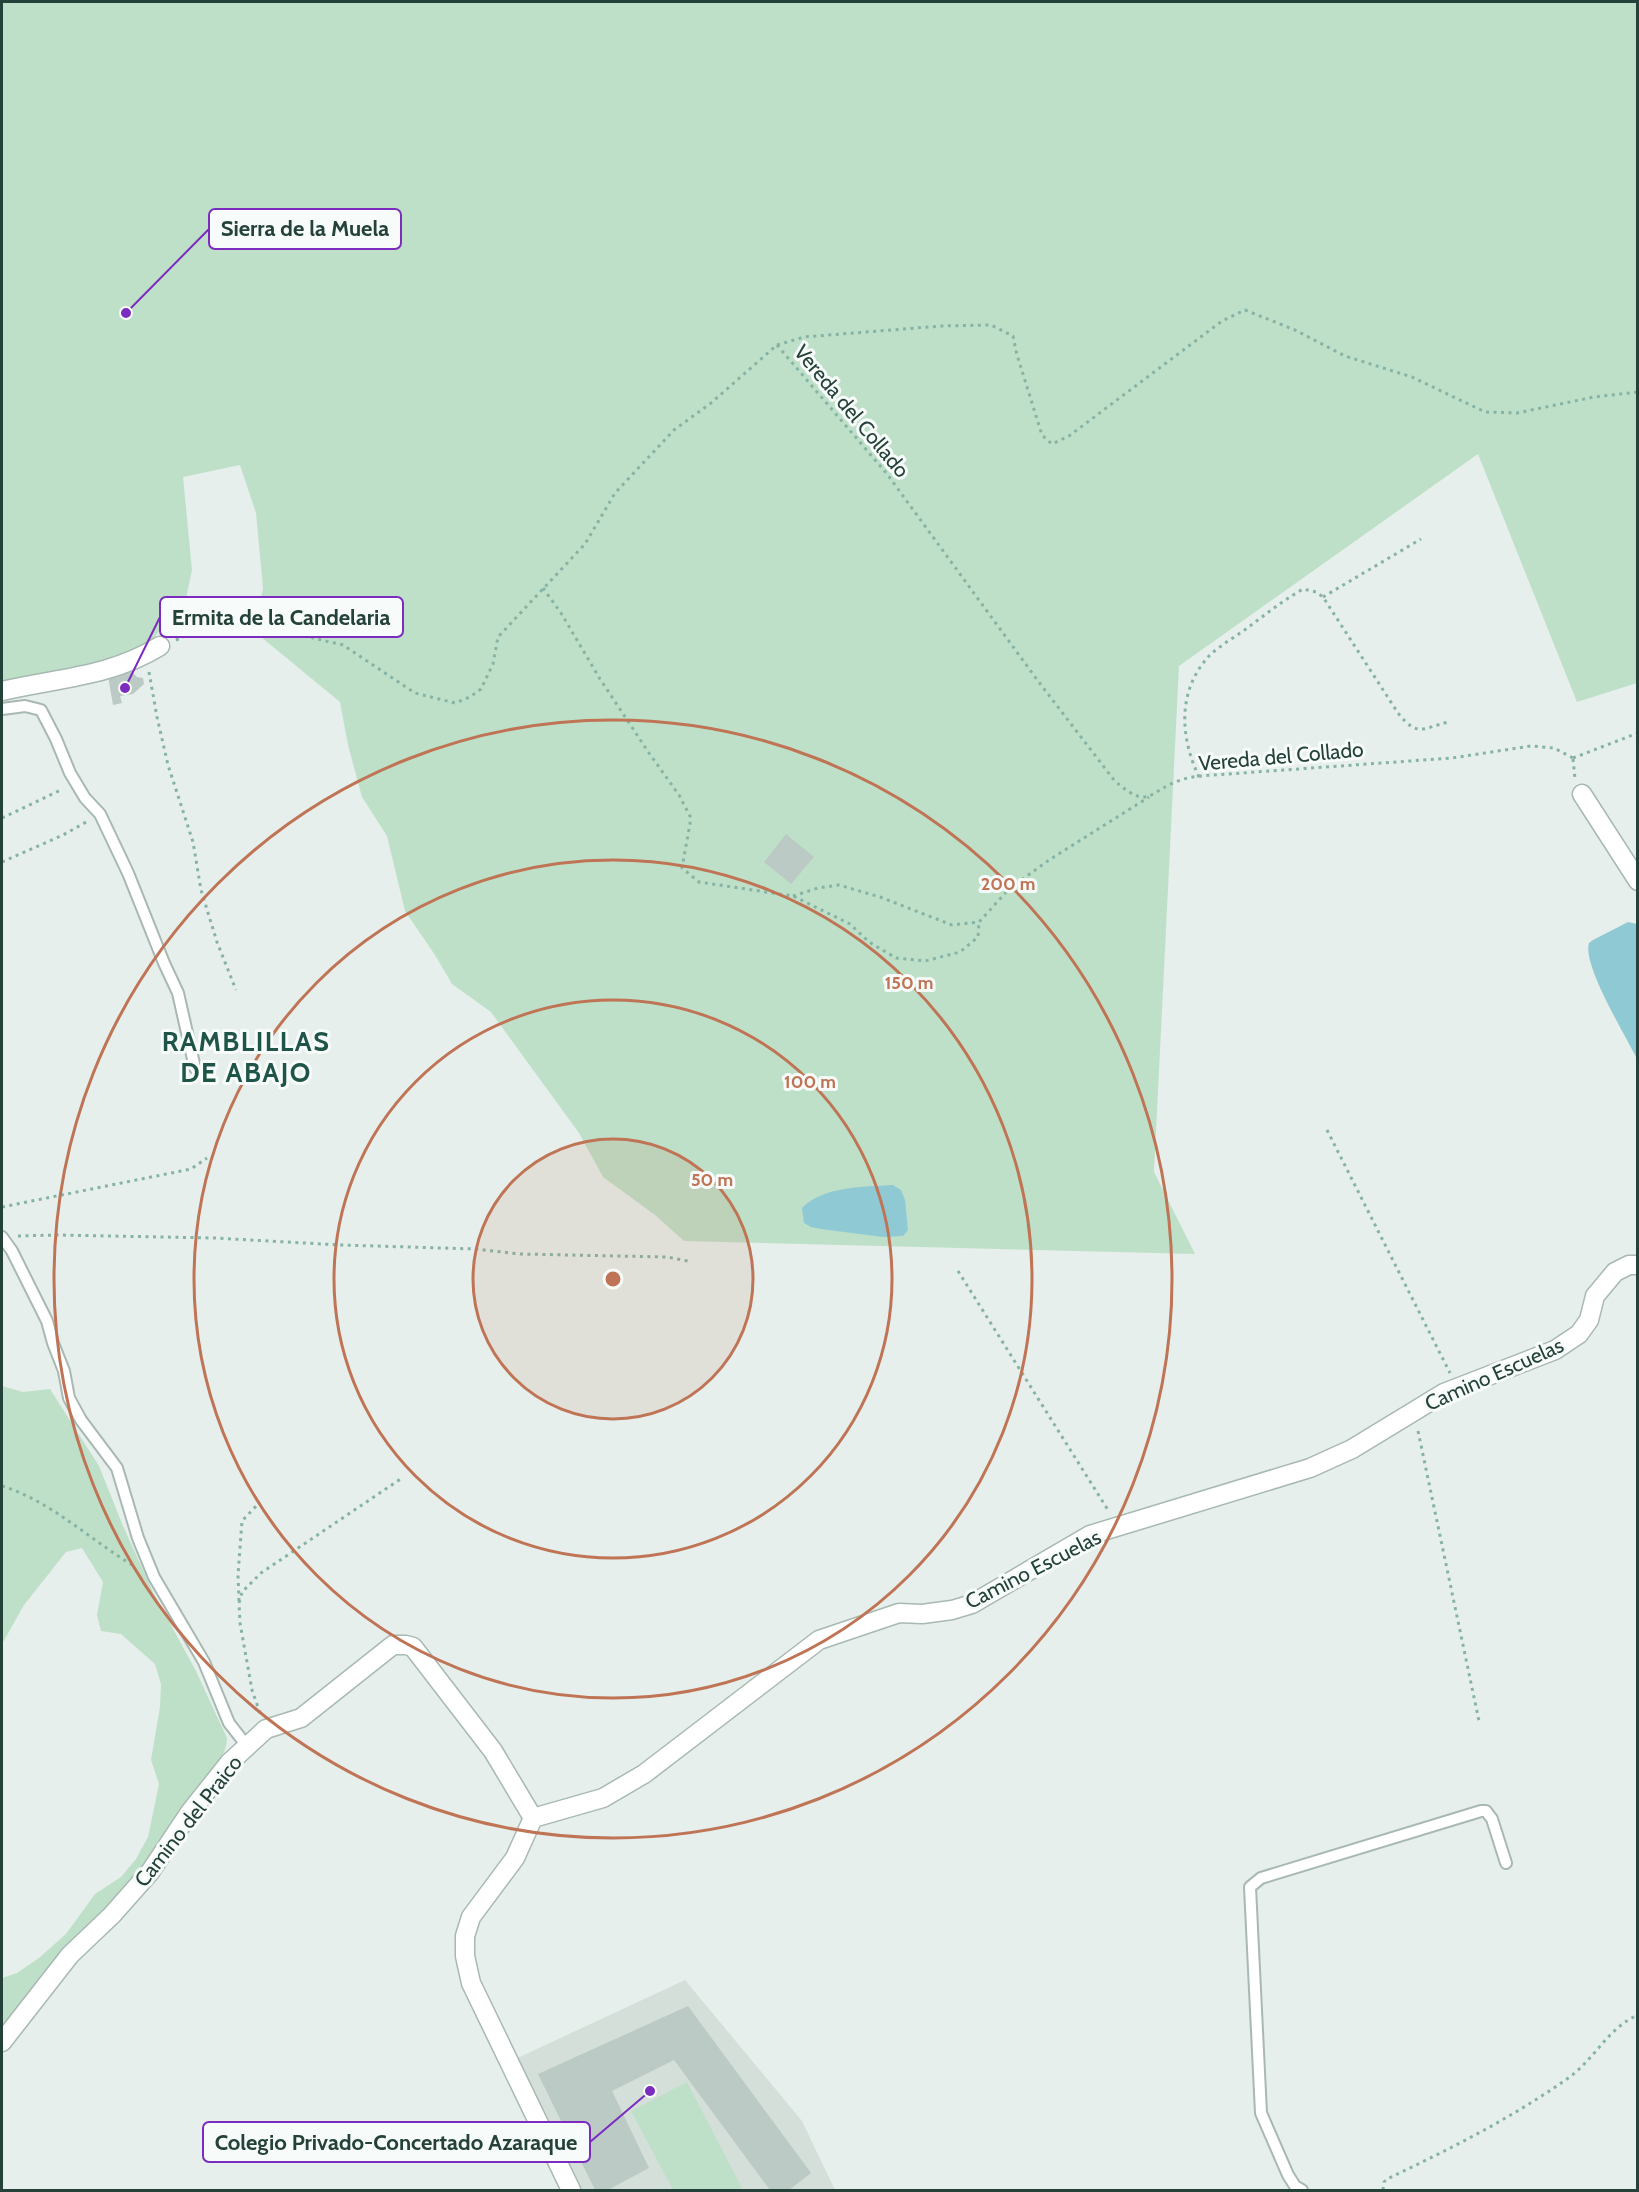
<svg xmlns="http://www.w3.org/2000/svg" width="1639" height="2192" viewBox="0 0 1639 2192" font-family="Cabin,sans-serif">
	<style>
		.built { fill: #d4dfda }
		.green { fill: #bfe0c8 }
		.water { fill: #8ec9d4 }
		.building { fill: #bbcac4 }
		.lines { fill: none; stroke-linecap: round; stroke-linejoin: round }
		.lane-casing { stroke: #a8b8b2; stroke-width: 14 }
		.street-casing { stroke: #a8b8b2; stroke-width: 21 }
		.path { stroke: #86b3a5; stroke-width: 3; stroke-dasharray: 3 4.5; stroke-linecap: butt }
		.lane { stroke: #fff; stroke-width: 10 }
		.street { stroke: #fff; stroke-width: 18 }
		.ring { fill: none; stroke: #c07456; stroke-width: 3 }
		.labels { text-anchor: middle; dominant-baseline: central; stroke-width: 6; stroke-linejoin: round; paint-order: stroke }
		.street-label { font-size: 21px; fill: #24423a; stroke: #f7fbf9 }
		.district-label { font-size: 27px; font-weight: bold; letter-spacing: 1.5px; fill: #1f5548; stroke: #f7fbf9 }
		.centre { fill: #c07456; stroke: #f7fbf9; stroke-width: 3 }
		.ring-label { font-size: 18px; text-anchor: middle; font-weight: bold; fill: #c07456; stroke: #f7fbf9; stroke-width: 6; stroke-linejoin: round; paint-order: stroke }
		.leader { fill: none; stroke: #7b2cbf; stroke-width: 2 }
		.callout-dot { fill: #7b2cbf; stroke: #f7fbf9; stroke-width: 2 }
		.callout { fill: #f7fbf9; stroke: #7b2cbf; stroke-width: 2 }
		.callout-label { font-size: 22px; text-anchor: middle; font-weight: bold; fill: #24423a }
	</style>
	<rect width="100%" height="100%" fill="#e6efeb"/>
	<!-- built -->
	<path class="built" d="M685 1980 802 2121 835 2190H571L509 2062Z"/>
	<!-- green -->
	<g class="green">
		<path d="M2 2H1637V683L1577 702 1478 454 1179 666 1154 1172 1195 1254 684 1241 655 1215 603 1177 579 1133 491 1012 452 984 435 955 405 911 387 836 362 797 348 745 340 702 255 632 263 588 256 513 240 465 183 477 192 570 186 598 152 640 115 659 2 681Z"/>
		<path d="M2 1386 23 1392 50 1389 99 1466 123 1526 154 1594 196 1671 227 1738C227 1759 206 1775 195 1792 180 1812 167 1833 153 1852 106 1915 53 1973 2 2032V1978L17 1973 39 1958 66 1934 95 1894 121 1877 136 1859 148 1837 159 1784 151 1760 160 1707 161 1684 155 1664 121 1634 101 1631 97 1615 103 1582 82 1548 66 1552 24 1605 2 1644Z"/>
		<path d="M687 2082 742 2188 737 2190H673L631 2111Z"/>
	</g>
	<!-- water -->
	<g class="water">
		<path d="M1628 922 1637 924V1059C1626 1036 1582 965 1589 943L1593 940Z"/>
		<path d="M893 1185 901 1190 905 1200 908 1230 903 1236 883 1237 821 1229 811 1227 804 1223 802 1208C823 1186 864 1187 893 1185Z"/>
	</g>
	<!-- building -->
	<g class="building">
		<path d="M132 672 137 677 143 678 144 684 133 694 120 696 122 703 113 705 108 676Z"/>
		<path d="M786 834 814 857 791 884 764 862Z"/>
		<path d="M688 2006 811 2173 789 2190H770L674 2060 612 2091 649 2168 608 2190H595L538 2074Z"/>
	</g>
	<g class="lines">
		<!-- lane casing -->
		<g class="lane-casing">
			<g id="lane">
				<path d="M2 709 25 706 41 710 56 739 70 773 85 798 100 814 128 873 164 963 178 993 195 1068"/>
				<path d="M2 1237 12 1251 47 1321 53 1343 64 1371 69 1398 81 1420 117 1468 138 1538 154 1577 204 1662 229 1723 247 1746"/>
				<path d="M1302 2190 1295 2186 1288 2175 1261 2113 1250 1887 1261 1878 1481 1811H1486L1492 1819 1506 1863"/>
			</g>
		</g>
		<!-- street casing -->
		<g class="street-casing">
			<g id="street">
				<path d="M2 691C57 678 110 677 160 646"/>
				<path d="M1582 794 1638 881"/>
				<path d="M533 1818 603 1798 644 1774 819 1640 899 1613 922 1614 952 1610 972 1604 1090 1535 1310 1468 1352 1449 1444 1393 1555 1350 1579 1334 1589 1320 1595 1296 1615 1272 1629 1265H1638"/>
				<path d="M533 1818 515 1858 471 1917 465 1936V1956L471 1983 571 2190"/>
				<path d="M2 2042 70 1955 112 1915 150 1872 190 1812 229 1763 266 1729 301 1718 393 1645H406L413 1647 493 1751 533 1818"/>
			</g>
		</g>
		<!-- path -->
		<g class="path">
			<path d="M777 345 887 474 1038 681 1114 780C1150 812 1147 791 1181 780 1191 776 1203 776 1214 775L1452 758 1531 746 1554 748 1573 758"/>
			<path d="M777 345 804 337 941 326 991 325 1013 336 1017 355 1042 435 1052 444 1069 436 1222 321 1245 310 1295 330 1345 356 1412 377 1485 412 1517 413 1594 397 1638 392"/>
			<path d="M543 588 561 613 600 679 649 753 679 795 691 818 682 868 699 882 793 896 850 924 869 942 896 958 925 961 960 952 978 937 979 922"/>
			<path d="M1323 597 1421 539"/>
			<path d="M176 640 204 628 230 604 257 602 289 620 313 638 343 645 415 693 455 703 470 697 481 689 493 664 498 637 585 544 615 493 674 430 711 403 777 345"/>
			<path d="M149 672 157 717 168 765 193 842 201 890 217 942 236 990"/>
			<path d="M1573 758 1638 733"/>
			<path d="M1573 759 1575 779"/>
			<path d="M1199 777C1180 737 1177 691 1209 656 1220 645 1237 636 1250 626 1267 613 1284 600 1303 589L1316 592 1323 597 1398 713C1418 738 1422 728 1449 722"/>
			<path d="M2 818 63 789"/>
			<path d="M2 862 63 835 88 821"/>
			<path d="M793 896 818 888 839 885 880 897 952 925 979 922 1009 889 1049 860 1149 797"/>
			<path d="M1327 1130 1450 1373"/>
			<path d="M2 1207 191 1169 207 1158"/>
			<path d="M18 1236 57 1235 214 1238 341 1245 475 1249 520 1254 667 1257 688 1261"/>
			<path d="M958 1271 1108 1510"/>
			<path d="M1418 1431 1479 1721"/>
			<path d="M2 1486C51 1501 90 1540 134 1566"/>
			<path d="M239 1601 238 1575 242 1521 258 1504"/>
			<path d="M260 1713 252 1690 240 1623 239 1603 242 1592 261 1573 402 1478"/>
			<path d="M1383 2190 1384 2182 1387 2179C1450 2149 1514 2117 1571 2076 1595 2058 1609 2027 1638 2015"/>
		</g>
		<!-- lane -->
		<use href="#lane" class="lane"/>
		<!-- street -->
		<use href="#street" class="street"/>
	</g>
	<!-- distance rings -->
	<circle cx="613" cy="1279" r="140" fill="#c07456" fill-opacity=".12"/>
	<g class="ring">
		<circle cx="613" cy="1279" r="140"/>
		<circle cx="613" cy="1279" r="279"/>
		<circle cx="613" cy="1279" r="419"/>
		<circle cx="613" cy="1279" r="559"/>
	</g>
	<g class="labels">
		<!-- street labels -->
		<g class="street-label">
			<text transform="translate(852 411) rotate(50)">Vereda del Collado</text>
			<text transform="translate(1281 756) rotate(-5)">Vereda del Collado</text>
			<text transform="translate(1494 1374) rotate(-24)">Camino Escuelas</text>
			<text transform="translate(1033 1569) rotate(-27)">Camino Escuelas</text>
			<text transform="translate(188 1821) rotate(-52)">Camino del Praico</text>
		</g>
		<!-- district labels -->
		<g class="district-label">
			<text x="246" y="1041">RAMBLILLAS<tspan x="246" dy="31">DE ABAJO</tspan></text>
		</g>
	</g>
	<circle cx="613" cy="1279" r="9" class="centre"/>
	<g class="ring-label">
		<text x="1008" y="890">200 m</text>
		<text x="909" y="989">150 m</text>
		<text x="810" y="1088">100 m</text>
		<text x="712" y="1186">50 m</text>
	</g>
	<!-- callouts -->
	<path class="leader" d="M126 313L209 229M125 688L160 617M650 2091L590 2142"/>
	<g class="callout-dot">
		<circle cx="126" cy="313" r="6"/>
		<circle cx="125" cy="688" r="6"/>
		<circle cx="650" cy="2091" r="6"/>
	</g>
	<g class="callout">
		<rect x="209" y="209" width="192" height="40" rx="6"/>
		<rect x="160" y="597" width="243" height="40" rx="6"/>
		<rect x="203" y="2122" width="387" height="40" rx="6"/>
	</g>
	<g class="callout-label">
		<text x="305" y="236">Sierra de la Muela</text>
		<text x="281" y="625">Ermita de la Candelaria</text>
		<text x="396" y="2150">Colegio Privado-Concertado Azaraque</text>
	</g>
	<!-- border -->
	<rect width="1639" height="2192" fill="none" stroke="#24423a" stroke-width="6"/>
</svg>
